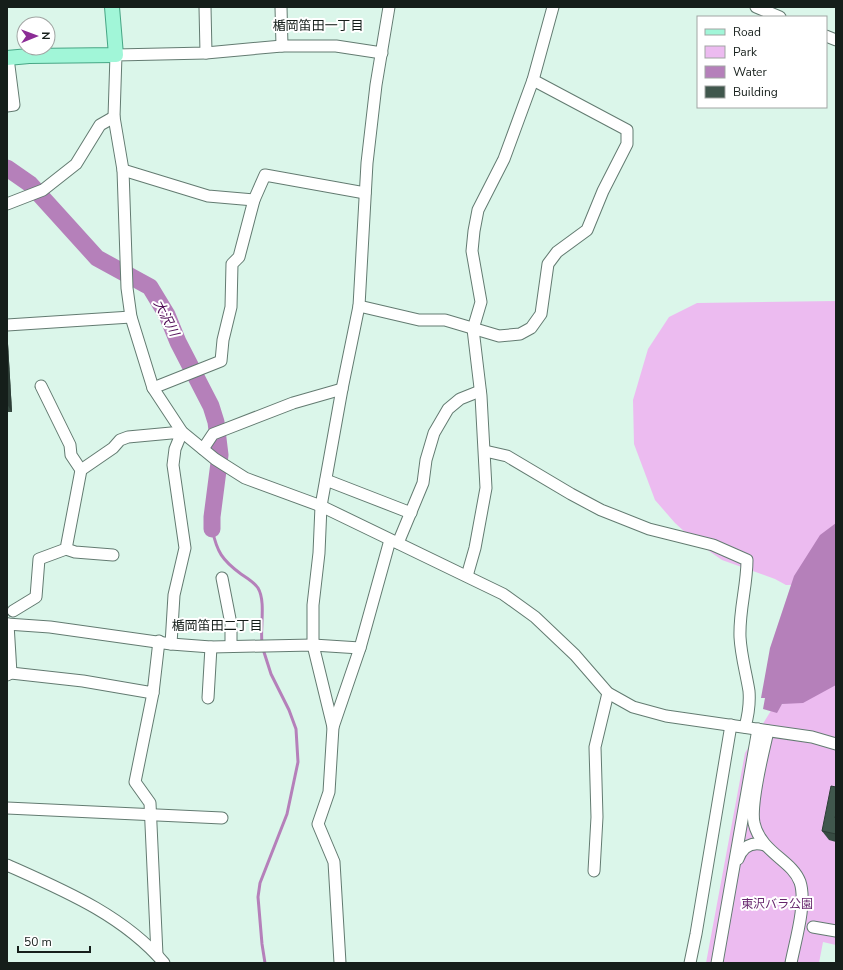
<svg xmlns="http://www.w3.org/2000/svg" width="843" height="970" viewBox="0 0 843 970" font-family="'Nunito Sans','Noto Sans JP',sans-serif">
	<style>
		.green { fill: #ecbbf0 }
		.water { fill: #b580ba }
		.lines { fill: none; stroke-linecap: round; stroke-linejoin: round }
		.stream { stroke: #b580ba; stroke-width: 3 }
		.river { stroke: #b580ba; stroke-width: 17 }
		.minor-casing { stroke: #637b71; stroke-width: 13 }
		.major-casing { stroke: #47a685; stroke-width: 16 }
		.minor { stroke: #fff; stroke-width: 11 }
		.major { stroke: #a1f6d8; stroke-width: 14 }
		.wall { fill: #374b42 }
		.shaded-wall { fill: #2d3d36 }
		.building { fill: #40574d; stroke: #2d3d36 }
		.labels { text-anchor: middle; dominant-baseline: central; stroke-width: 4; stroke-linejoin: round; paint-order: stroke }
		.park-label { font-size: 12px; fill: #67266d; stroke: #fff }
		.neighbourhood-label { font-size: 13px; fill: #151e1a; stroke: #fff }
		.water-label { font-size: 13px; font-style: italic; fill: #510e57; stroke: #fff }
	</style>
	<rect width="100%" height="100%" fill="#dbf6ea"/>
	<!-- green -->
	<g class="green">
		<path d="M836 301V584L786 585 775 579 722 560 696 542 675 523 655 500 634 444 633 400 648 349 669 317 697 303Z"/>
		<path d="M834 680 836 681V945L823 942 819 963H706L745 753 772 709Z"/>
	</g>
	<!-- water -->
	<path class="water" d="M836 523V685L803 703 782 704 777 713 763 709 765 698H761L770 648 794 576 820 535Z"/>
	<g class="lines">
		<!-- stream -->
		<g class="stream">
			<path d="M212 529C217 552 222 560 241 574 247 578 254 582 258 588 266 601 260 628 262 643"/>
			<path d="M263 649 271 674 289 710 296 729 298 762 287 814 260 883 258 897 262 944 265 963"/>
		</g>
		<!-- river -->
		<path class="river" d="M7 168 30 184 97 258 150 287 167 315 178 342 211 406 216 422 220 455 212 517V529"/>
		<!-- minor casing -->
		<g class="minor-casing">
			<g id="minor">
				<path d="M205 7 206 53"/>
				<path d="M281 7 282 46"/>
				<path d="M756 7 780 17"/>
				<path d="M826 36 836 40"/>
				<path d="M382 53 336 46H282L206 53 116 55 114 117 123 170 127 288 131 317 153 388 182 432 215 459 245 478 321 506 503 594 535 617 575 655 608 693 633 707 666 716 812 737 836 744"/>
				<path d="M7 106 14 105 8 58"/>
				<path d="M123 170 208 196 254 200"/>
				<path d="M7 204 43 190 76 164 100 125 114 117"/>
				<path d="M359 306 419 320H445L499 336 520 334 531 328 541 314 548 264 557 252 587 230 603 191 627 144V130L533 80"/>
				<path d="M7 325 131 317"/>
				<path d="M41 386 70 445 71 455 81 470"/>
				<path d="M153 388 221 361 223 340 231 307 232 264 239 257 254 200 265 175 365 193"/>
				<path d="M203 449 213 434 293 403 342 389"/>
				<path d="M485 451 507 456 571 494 601 510 649 529 713 545 747 560C747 586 739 610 740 637 741 656 746 672 749 691 750 703 748 716 745 727"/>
				<path d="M326 480 411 513"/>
				<path d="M398 543 423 483 426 460 434 433 448 409 460 399 480 391"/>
				<path d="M66 549 75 552 113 555"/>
				<path d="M467 576 475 548 486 488 481 396 473 329 481 302 472 251 474 231 478 210 504 159 533 80 553 7"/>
				<path d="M222 578 231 624V646"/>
				<path d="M13 611 36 597 39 559 66 549 81 470 113 448 120 440 128 437 182 432 175 449 173 465 185 548 174 595 171 644"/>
				<path d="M7 624 50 627 171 644 211 647 313 645 360 648"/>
				<path d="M8 624 11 673"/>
				<path d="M7 675 11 673 83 681 153 693 159 641"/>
				<path d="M153 693 135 782 150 803 157 955"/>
				<path d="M208 698 211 647"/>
				<path d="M333 727 313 645V605L319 553 321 506 342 389 359 306 367 163 376 85 389 7"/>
				<path d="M768 731C763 753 750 803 754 823 761 853 792 860 800 882 807 903 795 942 791 963"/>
				<path d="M7 808 222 818"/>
				<path d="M738 859C742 847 752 841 765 845"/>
				<path d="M7 865C63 890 123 915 164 963"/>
				<path d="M594 871 597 817 595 747 608 693"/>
				<path d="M813 927 836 931"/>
				<path d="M340 963 334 862 318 824 329 792 333 727 360 648 390 540"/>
				<path d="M690 963 696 934 731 725"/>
				<path d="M717 963 758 729"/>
			</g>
		</g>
		<!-- major casing -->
		<g class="major-casing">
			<path id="major" d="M7 58 29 56 116 55 112 7"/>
		</g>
		<!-- minor -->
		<use href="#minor" class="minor"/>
		<!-- major -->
		<use href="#major" class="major"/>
	</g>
	<!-- wall -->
	<g class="wall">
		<path d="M7 343 8 344 12 412H7Z"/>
		<path d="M836 787V842L829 840 822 831Z"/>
	</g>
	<!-- shaded-wall -->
	<path class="shaded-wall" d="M7 343 8 344 12 412 7 404Z"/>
	<!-- building -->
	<path class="building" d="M831 786 836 787V813L835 818H836V834L822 831Z"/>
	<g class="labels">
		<!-- park labels -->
		<g class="park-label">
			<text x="777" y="904">東沢バラ公園</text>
		</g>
		<!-- neighbourhood labels -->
		<g class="neighbourhood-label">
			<text x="318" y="26">楯岡笛田一丁目</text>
			<text x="217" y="626">楯岡笛田二丁目</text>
		</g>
		<!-- water labels -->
		<g class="water-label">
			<text transform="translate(166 318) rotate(63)">大沢川</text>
		</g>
	</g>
	<!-- border -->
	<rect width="843" height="970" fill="none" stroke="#151e1a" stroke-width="16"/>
	<!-- legend -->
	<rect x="697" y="16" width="130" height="92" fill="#ffffff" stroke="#a1a5a3"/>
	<rect x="705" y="29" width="20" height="6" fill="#a1f6d8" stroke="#a1a5a3"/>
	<text x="733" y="36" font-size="12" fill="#151e1a">Road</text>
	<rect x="705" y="46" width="20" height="12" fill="#ecbbf0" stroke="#a1a5a3"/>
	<text x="733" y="56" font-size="12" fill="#151e1a">Park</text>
	<rect x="705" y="66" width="20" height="12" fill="#b580ba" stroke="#a1a5a3"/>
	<text x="733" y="76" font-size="12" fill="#151e1a">Water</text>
	<rect x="705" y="86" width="20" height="12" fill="#40574d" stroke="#a1a5a3"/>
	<text x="733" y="96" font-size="12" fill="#151e1a">Building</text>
	<!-- north arrow -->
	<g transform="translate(36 36) rotate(89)"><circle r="19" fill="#ffffff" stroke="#a1a5a3"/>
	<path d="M0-3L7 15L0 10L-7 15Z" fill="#8b2c95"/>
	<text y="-6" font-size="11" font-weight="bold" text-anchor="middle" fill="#151e1a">N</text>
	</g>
	<!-- scale -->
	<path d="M18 946v6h72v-6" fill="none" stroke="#151e1a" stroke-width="2"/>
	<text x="24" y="946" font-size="12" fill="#151e1a" stroke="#ffffff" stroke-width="3" paint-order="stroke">50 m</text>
</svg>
